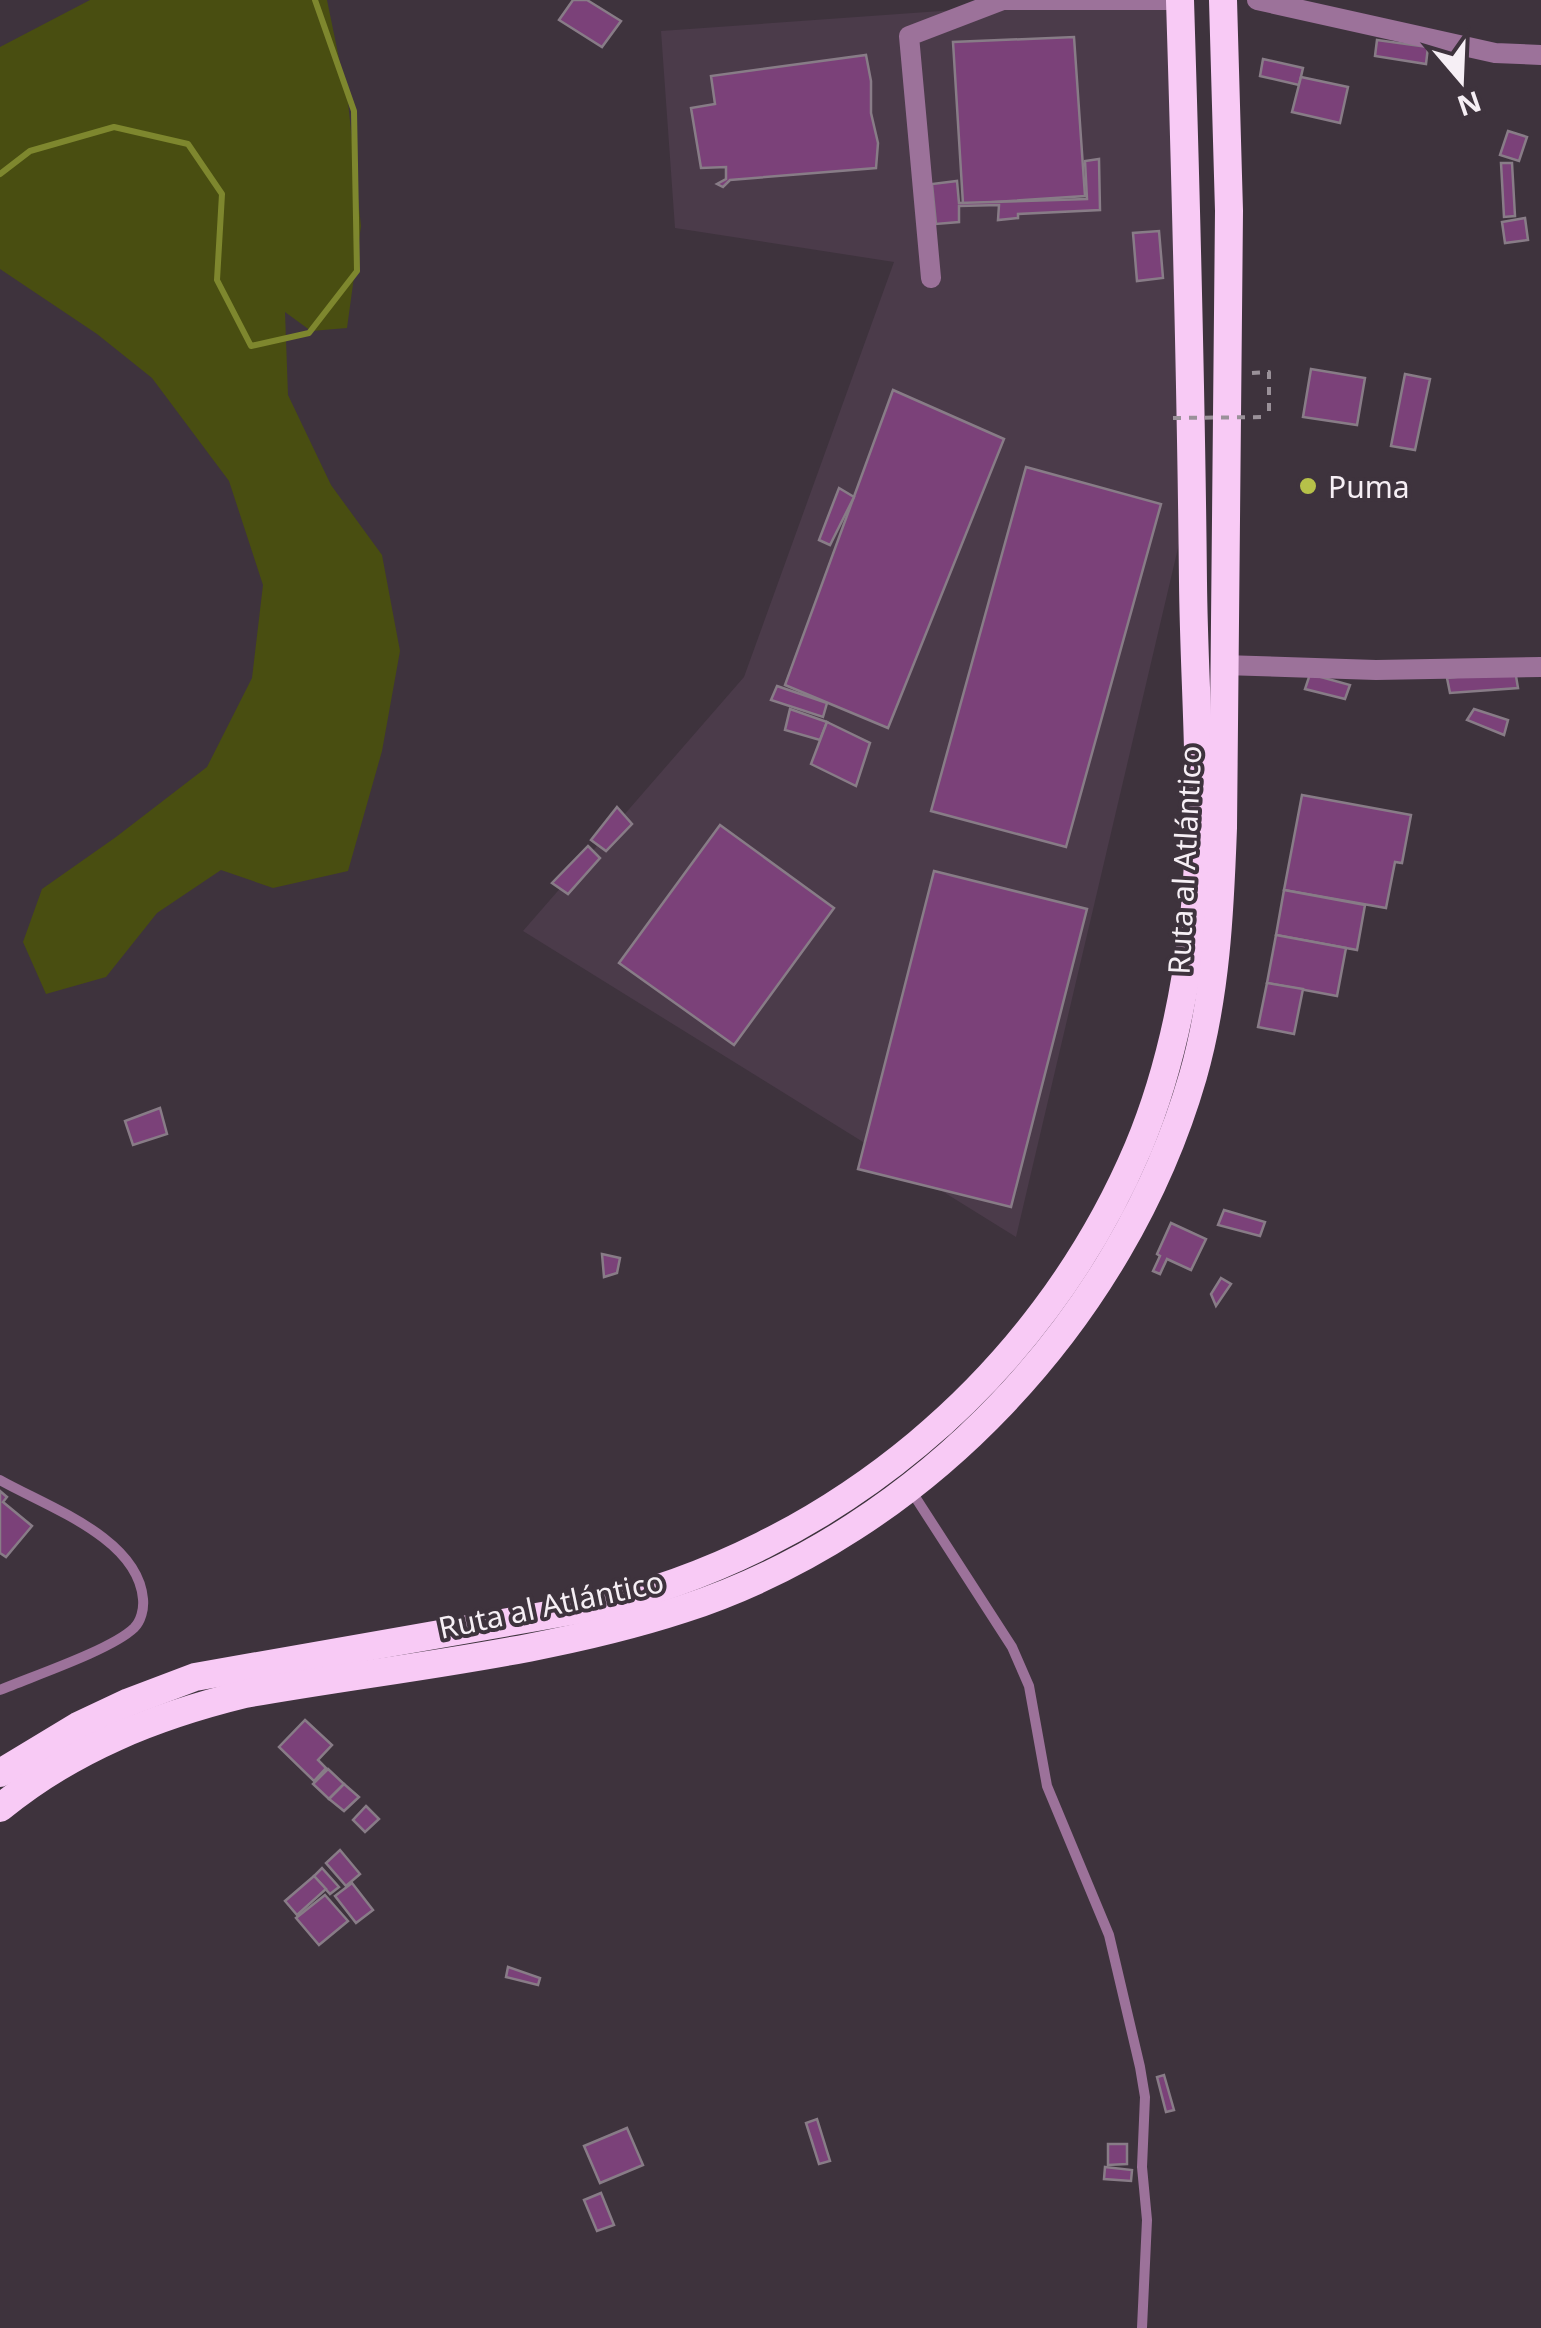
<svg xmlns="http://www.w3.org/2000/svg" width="1541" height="2328" viewBox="0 0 1541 2328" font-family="'Noto Sans',sans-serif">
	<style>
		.built { fill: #4b3b4a }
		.green { fill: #494e11 }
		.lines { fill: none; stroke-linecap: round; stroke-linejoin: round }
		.stream { stroke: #7e872e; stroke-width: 6 }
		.building { fill: #7b4179; stroke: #887c87; stroke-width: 2.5 }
		.path { stroke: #9a9199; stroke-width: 4; stroke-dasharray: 8 8; stroke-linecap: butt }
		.service { stroke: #9c729a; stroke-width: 10 }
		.minor { stroke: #9c729a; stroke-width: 20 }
		.trunk { stroke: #f8caf5; stroke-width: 28 }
		.path-bridge { stroke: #9a9199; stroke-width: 4; stroke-dasharray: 8 8; stroke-linecap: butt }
		.poi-dot { fill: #b6c149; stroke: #3e333d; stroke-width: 4 }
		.labels { text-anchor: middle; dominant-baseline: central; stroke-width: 8; stroke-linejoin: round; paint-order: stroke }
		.poi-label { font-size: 30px; fill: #f6eff5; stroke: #3e333d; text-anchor: start }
		.street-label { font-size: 30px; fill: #f6eff5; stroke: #3e333d }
	</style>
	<rect width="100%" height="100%" fill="#3e333d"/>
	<!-- built -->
	<path class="built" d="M1097 0H1171L1182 531 1016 1237 523 931 744 677 894 262 675 228 661 31Z"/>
	<!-- green -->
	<path class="green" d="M90 0H327L348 102 361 226 347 328 311 331 285 312 288 395 331 485 382 555 400 651 382 751 348 871 273 888 221 870 157 913 106 977 46 994 23 942 42 889 116 837 207 767 252 678 263 585 229 481 152 378 97 334 0 269V47Z"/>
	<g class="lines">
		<!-- stream -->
		<path class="stream" d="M0 174 30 151 114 127 188 144 222 194 217 280 251 346 309 333 357 271 354 111 315 0"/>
	</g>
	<!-- building -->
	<g class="building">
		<path d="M573 0H587L621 21 602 47 559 20Z"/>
		<path d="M1074 37 1085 196 963 204 953 42Z"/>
		<path d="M1377 40 1428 47 1426 64 1375 56Z"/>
		<path d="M866 55 871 81V113L878 143 876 168 730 180 723 187 717 184 726 179V167L701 168 691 108 715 104 711 76Z"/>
		<path d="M1263 59 1303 68 1299 85 1260 76Z"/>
		<path d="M1301 77 1348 87 1340 123 1292 112Z"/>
		<path d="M1508 131 1527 137 1519 161 1500 155Z"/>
		<path d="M1099 159 1100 210 1018 214V218L998 220 999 205 959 206V222L936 224 932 184 957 181 959 203 1087 199 1085 161Z"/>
		<path d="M1501 163H1512L1515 216 1504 217Z"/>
		<path d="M1525 218 1528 240 1505 243 1502 222Z"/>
		<path d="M1159 231 1163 278 1137 281 1133 233Z"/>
		<path d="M1311 369 1365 378 1357 425 1303 417Z"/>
		<path d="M1405 374 1430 379 1415 450 1391 446Z"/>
		<path d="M893 390 1004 439 888 728 785 685Z"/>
		<path d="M1026 467 1161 504 1066 847 931 811Z"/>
		<path d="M839 488 854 497 830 545 819 540Z"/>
		<path d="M1515 670 1518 688 1450 693 1447 678Z"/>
		<path d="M1310 674 1350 685 1345 699 1305 689Z"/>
		<path d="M777 686 827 703 823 717 771 700Z"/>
		<path d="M790 709 827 722 820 740 785 730Z"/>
		<path d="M1474 709 1508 720 1504 735 1467 720Z"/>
		<path d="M827 722 870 743 856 786 811 764Z"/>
		<path d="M1302 795 1411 815 1402 863 1395 862 1386 908 1284 890Z"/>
		<path d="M617 807 632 824 606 851 591 840Z"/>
		<path d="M720 825 834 908 734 1045 619 963Z"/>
		<path d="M588 846 600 858 568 894 552 883Z"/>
		<path d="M934 871 1087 909 1011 1207 858 1169Z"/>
		<path d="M1284 890 1365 905 1357 950 1276 935Z"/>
		<path d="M1276 935 1346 948 1337 996 1267 983Z"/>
		<path d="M1267 983 1303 989 1294 1034 1258 1027Z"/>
		<path d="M160 1108 167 1134 133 1145 125 1121Z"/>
		<path d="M1224 1210 1265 1222 1260 1236 1218 1225Z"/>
		<path d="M1171 1223 1206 1239 1191 1270 1167 1259 1160 1274 1153 1271 1160 1256 1157 1254Z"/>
		<path d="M602 1254 620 1258 617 1273 604 1277Z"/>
		<path d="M1221 1278 1231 1284 1216 1306 1211 1294Z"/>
		<path d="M0 1491 7 1497 3 1502 32 1526 6 1557 0 1553Z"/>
		<path d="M305 1720 332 1745 318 1760 326 1768 314 1781 279 1747Z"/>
		<path d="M328 1769 344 1784 329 1799 313 1784Z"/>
		<path d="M344 1784 359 1797 344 1811 329 1799Z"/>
		<path d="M366 1806 379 1819 365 1832 353 1820Z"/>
		<path d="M340 1850 360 1874 346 1886 326 1863Z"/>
		<path d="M322 1868 339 1887 330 1894 314 1876Z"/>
		<path d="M314 1876 326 1889 297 1915 285 1901Z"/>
		<path d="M352 1883 373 1910 356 1923 335 1896Z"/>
		<path d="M325 1895 348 1921 319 1945 296 1918Z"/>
		<path d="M508 1967 540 1978 538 1985 506 1977Z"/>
		<path d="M1164 2075 1174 2110 1166 2112 1157 2077Z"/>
		<path d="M817 2119 830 2161 819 2164 806 2123Z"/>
		<path d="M627 2128 643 2165 600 2183 584 2146Z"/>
		<path d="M1108 2144H1127V2164L1108 2165Z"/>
		<path d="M1105 2167 1132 2170 1131 2181 1104 2179Z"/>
		<path d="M601 2193 614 2225 597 2231 584 2200Z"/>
	</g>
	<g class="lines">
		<!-- path -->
		<path class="path" d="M1252 373 1269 372V417"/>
		<!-- service -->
		<g class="service">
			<path d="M0 1480C48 1507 138 1538 143 1599 144 1609 141 1621 134 1628 111 1650 33 1676 0 1690"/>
			<path d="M910 1489 1012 1647 1029 1686 1047 1786 1109 1935 1140 2067 1145 2097 1142 2167 1147 2220 1142 2328"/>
		</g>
		<!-- minor -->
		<g class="minor">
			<path d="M1257 0 1495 53 1541 55"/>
			<path d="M931 278 909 36 1003 0H1182"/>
			<path d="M1223 665 1376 670 1541 667"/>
		</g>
		<!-- trunk -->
		<g class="trunk">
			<path d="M0 1773 78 1726 129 1702 195 1677 588 1608C832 1552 1040 1379 1138 1148 1167 1079 1184 1000 1193 926 1206 815 1194 695 1193 582 1191 388 1186 194 1180 0"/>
			<path d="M0 1808C72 1749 155 1716 245 1694 390 1668 542 1655 683 1609 923 1531 1123 1318 1193 1076 1216 996 1220 911 1223 828L1229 211 1223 0"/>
		</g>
		<!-- path-bridge -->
		<path class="path-bridge" d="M1173 418 1269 417"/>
	</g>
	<!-- markers -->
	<circle class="poi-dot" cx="1308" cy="486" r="10"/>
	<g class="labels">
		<!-- poi labels -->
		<g class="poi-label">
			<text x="1328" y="486">Puma</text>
		</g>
		<!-- street labels -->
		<g class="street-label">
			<text transform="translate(1184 860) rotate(-87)">Ruta al Atlántico</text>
			<text transform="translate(551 1604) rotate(-12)">Ruta al Atlántico</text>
		</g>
	</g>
	<!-- north arrow -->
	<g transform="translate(1461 80) rotate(161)" stroke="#3e333d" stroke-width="8" paint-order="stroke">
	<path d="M0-8L18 38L0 25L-18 38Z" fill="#f6eff5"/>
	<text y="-15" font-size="28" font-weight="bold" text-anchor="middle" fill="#f6eff5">N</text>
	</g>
</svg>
